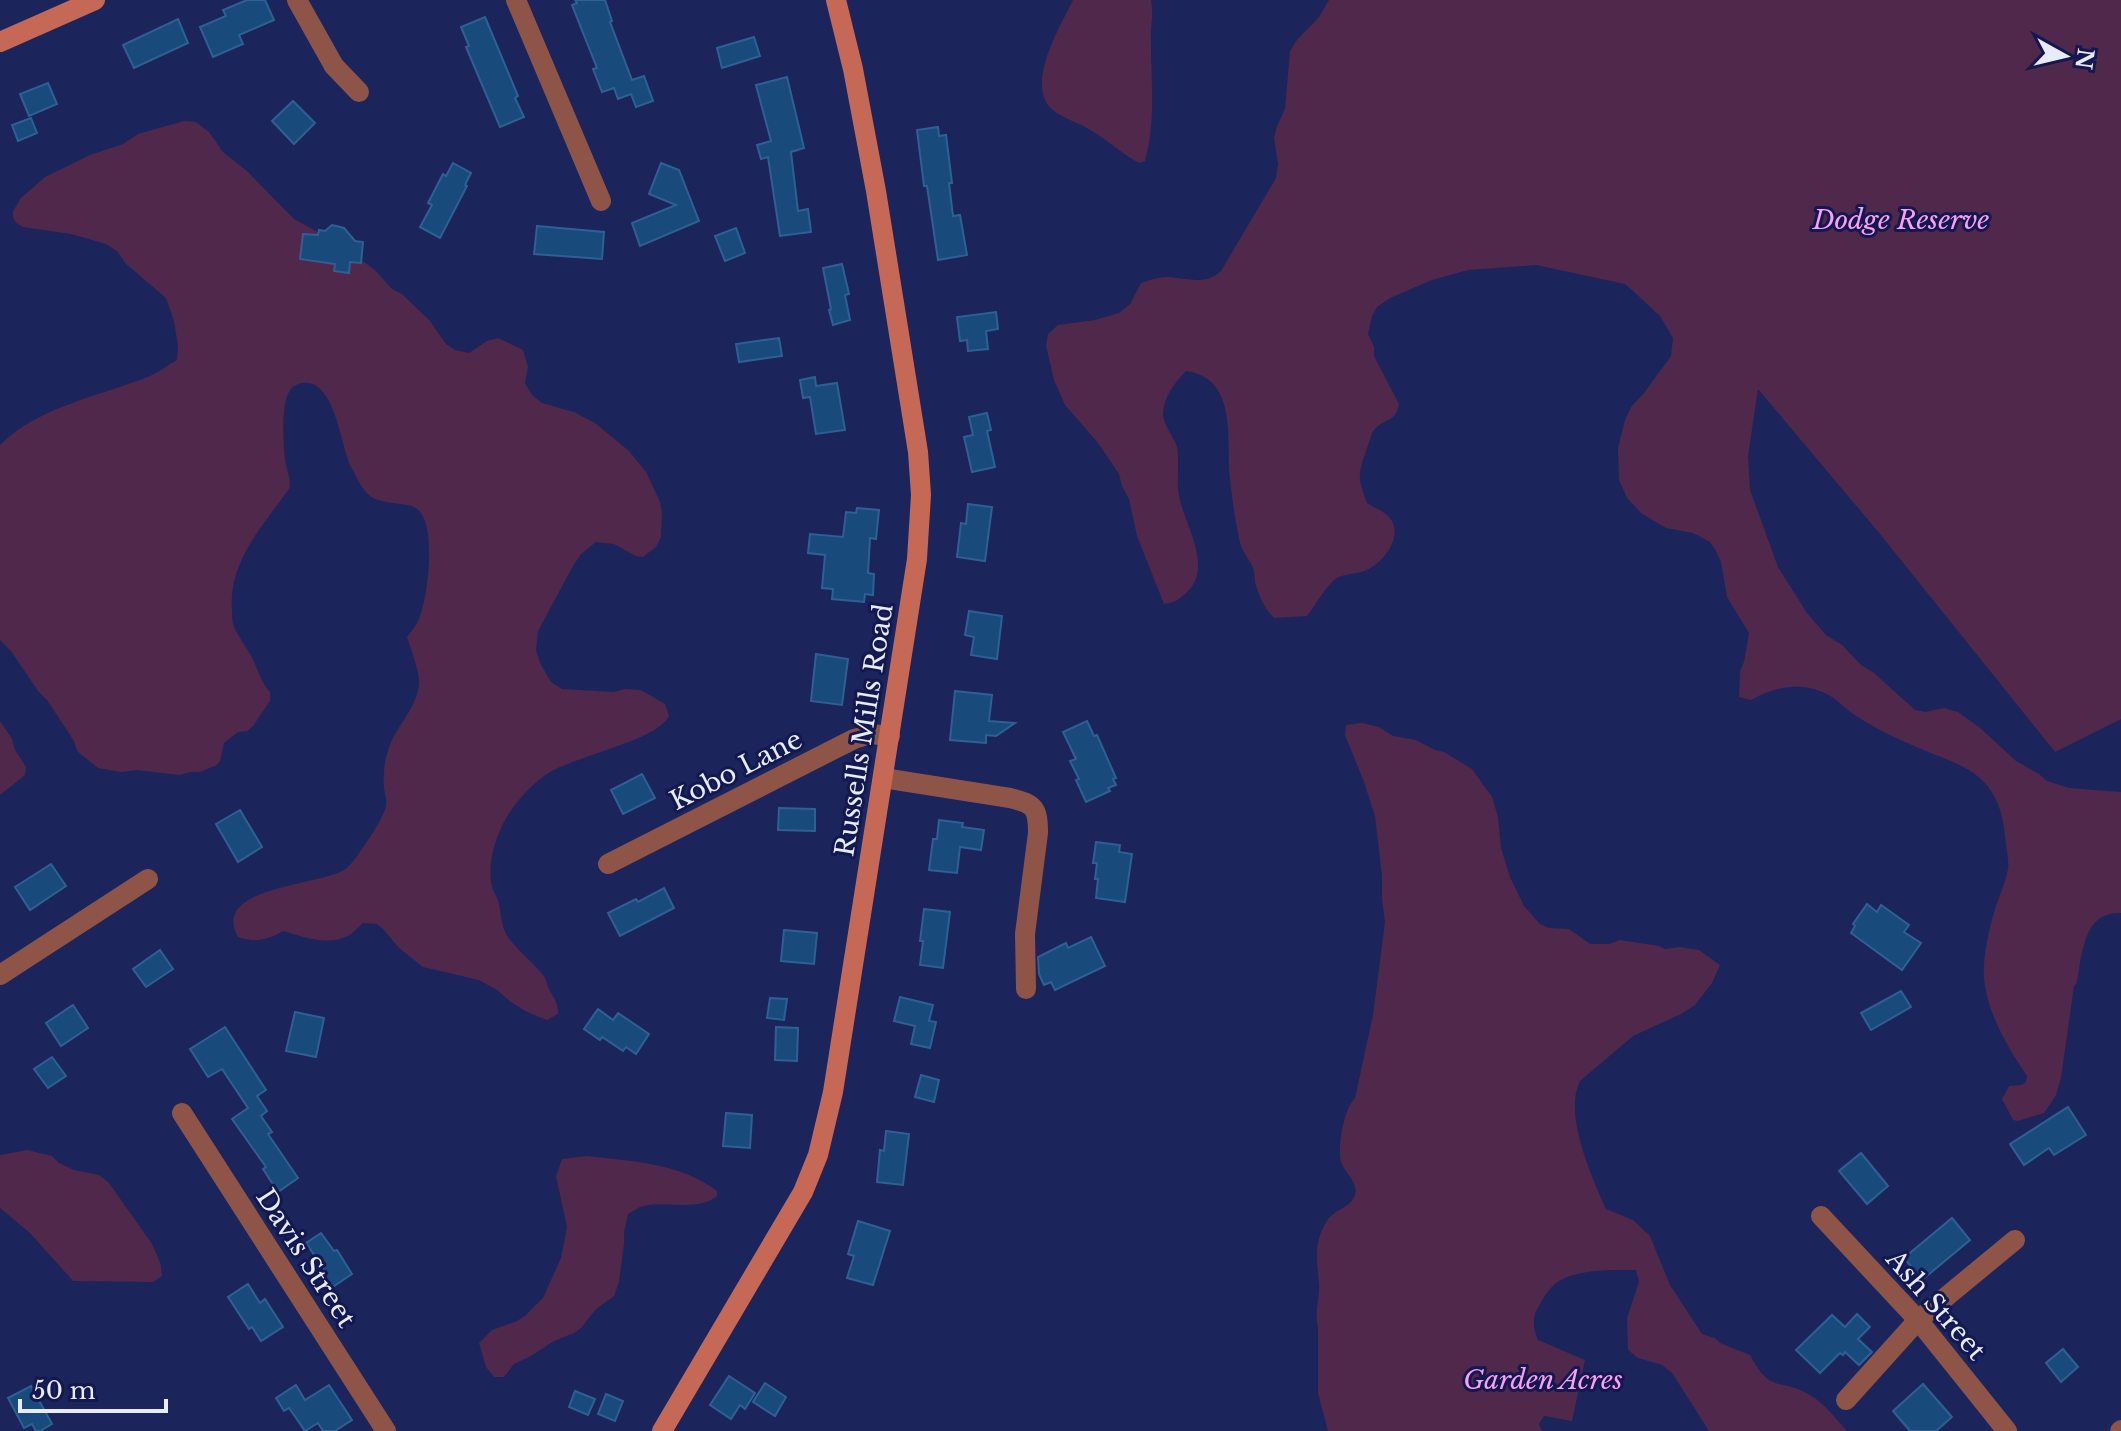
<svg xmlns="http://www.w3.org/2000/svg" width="2121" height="1431" viewBox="0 0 2121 1431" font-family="'Libre Baskerville',serif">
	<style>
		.green { fill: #50284b }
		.building { fill: #184a7c; stroke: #2f6094; stroke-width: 2 }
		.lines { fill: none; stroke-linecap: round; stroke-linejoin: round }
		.street { stroke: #8f5448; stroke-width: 20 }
		.secondary { stroke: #c66856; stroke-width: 20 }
		.labels { text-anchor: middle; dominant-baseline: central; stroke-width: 6; stroke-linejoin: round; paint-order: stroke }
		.park-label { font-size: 26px; font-style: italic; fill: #fd9eef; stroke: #131950 }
		.street-label { font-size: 26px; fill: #e7ebfa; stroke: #131950 }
	</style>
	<rect width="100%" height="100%" fill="#1b245b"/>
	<!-- green -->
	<g class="green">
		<path d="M1073 0H1151C1154 16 1150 27 1151 43 1151 83 1156 122 1145 161L1139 163C1122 154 1109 141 1092 131 1080 123 1064 119 1053 110 1024 85 1060 27 1073 0Z"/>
		<path d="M1329 0H2121V719L2055 752 1880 534 1758 389 1748 456 1750 490 1778 567 1807 613 1826 635 1842 645 1861 665 1874 673 1915 710 1926 712 1944 708 1958 712 1979 727 2016 761 2039 774 2047 781 2069 788 2121 792V913C2083 911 2082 955 2077 983L2074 986 2061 1078 2056 1095 2044 1113 2018 1121 2013 1120 2002 1099 2009 1086 2022 1085 2026 1082 2027 1076C2006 1045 1981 1003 1984 964 1985 949 1989 930 1993 916 1997 900 2005 886 2008 869 2009 862 2007 853 2006 845 2004 820 2000 797 1981 779 1965 765 1945 759 1926 751 1904 742 1882 732 1861 719 1850 713 1842 704 1832 697 1806 681 1777 685 1751 700L1739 697 1740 671 1744 662 1749 633 1727 597 1721 562 1716 551 1710 542 1693 533 1666 528 1641 513 1627 498 1619 480 1618 448 1625 420 1631 407 1644 393 1671 356 1673 338 1660 316 1632 290 1625 284 1536 265 1468 270 1432 280 1390 298 1377 307 1372 316 1368 334 1374 347V356L1399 404C1396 423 1384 418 1374 430 1371 434 1369 443 1367 448 1358 474 1357 477 1367 503 1375 508 1388 513 1392 521 1402 540 1381 565 1364 571 1354 575 1342 573 1334 580 1325 588 1315 606 1307 616L1274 618C1265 609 1260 598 1256 586 1254 580 1255 573 1253 568 1250 560 1244 554 1241 546 1236 528 1232 498 1230 479 1227 453 1232 418 1220 394 1213 380 1201 373 1186 371 1175 382 1164 397 1163 413 1163 426 1174 436 1177 447 1180 463 1176 480 1179 496 1185 527 1215 568 1185 594 1178 600 1174 603 1164 604L1137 536 1129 499 1122 486 1119 474 1099 444 1065 405 1054 380 1046 346 1048 334 1058 325 1095 320 1119 313 1130 304 1141 283C1150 280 1160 277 1168 277 1187 278 1205 286 1221 271L1276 178 1278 164 1274 138 1277 126 1285 109 1290 51 1297 40 1319 17Z"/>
		<path d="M184 121 196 122 209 132 223 152 248 172 294 219 341 245 375 270 392 289 402 294 430 321 446 344 455 350 469 353 487 341 498 338 523 350 528 367 525 383 532 395 542 403 574 412 595 423 629 451 646 472 660 502 662 513 661 537 656 547 643 557 636 556 614 544 596 542 581 554 573 566 538 631 536 650 540 663 551 682 562 689 614 692 625 689 641 690 665 704 669 716C656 742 571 756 544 776 525 790 507 812 499 833 492 849 488 870 492 887 494 893 498 898 499 904 501 914 501 924 506 934 515 949 532 961 543 975 547 980 547 986 550 991 555 1000 558 1003 558 1014L547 1020 527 1012 511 1002 497 990 479 980 423 967 399 948 383 929 377 924 363 923C359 927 353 933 348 936 327 946 303 937 283 931 268 940 255 943 238 937 209 885 325 886 347 868 356 860 384 818 386 806 387 800 385 794 384 788 383 777 384 762 388 751 394 728 417 709 419 684 420 673 411 649 407 637 411 632 415 627 418 621 428 600 437 525 418 510 413 505 407 505 401 504 367 500 367 497 351 467 341 447 335 379 303 383 297 384 292 386 289 392 281 405 283 450 286 465 288 474 291 479 289 489 264 524 228 562 232 609 232 615 232 622 234 627 238 636 245 645 250 654 257 666 260 681 270 692V701L253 726 247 731 238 732 224 743 220 761 217 765 200 772H191L179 775 137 770 121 772 98 768 77 751 74 741 47 700 38 691 11 651 0 640V445C39 406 101 396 150 376 159 372 168 365 177 360L178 346 174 321 166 298 126 264 117 251 106 244 71 234 23 227 16 223 13 217V211L21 198 45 177 90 155 123 144 138 134Z"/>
		<path d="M0 721 12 739 15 750 26 767 25 775 0 795Z"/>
		<path d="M1362 723 1379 727 1393 736 1416 740 1435 750 1444 752 1472 769 1492 797 1498 817 1501 848 1510 877 1524 906 1540 924 1549 928 1569 929 1590 944H1609L1620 940 1659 946 1665 949 1679 947 1699 950 1720 965 1712 983 1695 1005 1681 1014 1633 1036 1580 1081C1563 1114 1592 1177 1606 1209L1633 1220 1650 1236 1670 1285 1702 1334 1715 1338 1720 1343 1750 1355C1771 1395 1779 1377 1810 1395 1824 1403 1836 1419 1847 1431H1709L1672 1373 1662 1365 1638 1358 1628 1350 1627 1318 1639 1282 1636 1270C1612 1270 1568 1268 1551 1288 1546 1293 1543 1299 1540 1304 1532 1316 1532 1326 1538 1340L1585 1360 1572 1421 1544 1416 1539 1424 1542 1431H1328L1318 1393V1327C1314 1312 1320 1299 1319 1284 1317 1259 1313 1242 1328 1219 1335 1210 1351 1207 1355 1195 1359 1183 1344 1172 1341 1162 1337 1148 1344 1108 1355 1098L1373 1015 1385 922 1382 898V876L1375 816 1364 782 1345 735 1346 725Z"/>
		<path d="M27 1150 52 1156 59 1163 74 1170 99 1175 109 1183 152 1244 161 1265 162 1276 153 1282 73 1281 30 1233 0 1208V1155Z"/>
		<path d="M587 1156C631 1161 681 1163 717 1191V1196C697 1213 663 1199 640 1207 636 1209 632 1212 628 1214L624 1232V1243L619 1282 614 1296 596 1309 581 1328 574 1333 554 1341 531 1356 514 1364 504 1377H494L486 1367 479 1343 492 1330 517 1321 526 1315 543 1298 561 1258 567 1227 556 1176 562 1159Z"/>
	</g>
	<!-- building -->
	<g class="building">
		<path d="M247 0H265L274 20 239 35 243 44 213 57 200 27 226 16 223 10Z"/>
		<path d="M575 0H605L612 21 610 22 632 80 644 76 653 101 636 107 631 94 618 99 614 88 602 92 593 69 597 68 572 5 577 3Z"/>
		<path d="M485 17 518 96 515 98 524 117 500 127 466 47 469 46 461 27Z"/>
		<path d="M178 19 188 43 134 68 123 45Z"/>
		<path d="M754 37 760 56 722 68 717 48Z"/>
		<path d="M787 77 804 148 791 152 798 211 808 209 811 232 780 236 768 157 761 159 757 145 771 141 756 85Z"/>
		<path d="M48 83 57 104 29 116 20 94Z"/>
		<path d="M293 101 315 123 294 144 272 121Z"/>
		<path d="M31 118 37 133 18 141 12 125Z"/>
		<path d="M938 127 939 136 946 135 952 183H949L953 216 960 215 967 255 938 260 927 186H924L917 130Z"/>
		<path d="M453 163 471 173 465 185 467 186 440 238 420 227 432 205 428 203 443 174 446 176Z"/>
		<path d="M661 163 679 170 699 221 640 246 632 223 676 205 649 194Z"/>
		<path d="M332 225 344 228 355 241 363 242 361 263 350 262 349 273 334 271 335 264 300 259 303 234 318 235 319 230 325 231Z"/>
		<path d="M537 226 604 232 602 259 534 254Z"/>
		<path d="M736 228 745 253 725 261 715 236Z"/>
		<path d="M842 264 849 294 845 295 850 320 833 325 829 310 831 309 823 268Z"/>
		<path d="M996 312 998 329 986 331 988 349 968 351 967 340 960 341 957 317Z"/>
		<path d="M779 338 782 356 739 362 736 344Z"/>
		<path d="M815 377 816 386 837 383 845 430 816 434 810 397 803 398 800 380Z"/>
		<path d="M987 413 991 430 987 431 995 467 972 472 964 437 973 435 969 417Z"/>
		<path d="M968 504 992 507 985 561 957 557 961 523 966 524Z"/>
		<path d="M857 508 879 510 876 539 870 538 868 573 874 574 873 595 865 594 864 602 832 599 833 589 822 588 825 555 808 553 810 534 843 537 846 512 856 513Z"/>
		<path d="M969 611 1002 616 997 659 971 655 974 637 965 635Z"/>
		<path d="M816 654 848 659 842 705 811 701Z"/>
		<path d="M955 691 992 695 989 721 1015 723 996 736 986 735V743L950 740Z"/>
		<path d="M1087 721 1094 736 1097 735 1116 778 1113 779 1116 785 1108 788 1110 791 1086 802 1076 780 1079 779 1070 761 1076 759 1063 732Z"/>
		<path d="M642 774 655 798 623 814 611 790Z"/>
		<path d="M779 808 815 809V831L778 830Z"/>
		<path d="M240 810 262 847 238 862 216 824Z"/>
		<path d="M939 820 963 823 962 827 984 830 981 850 960 847 957 873 929 870 933 839H937Z"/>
		<path d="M1096 842 1120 845 1119 852 1132 854 1125 902 1096 898 1098 879H1095L1097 863H1093Z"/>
		<path d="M51 864 66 886 30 910 15 887Z"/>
		<path d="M664 888 674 908 620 936 608 913 636 899 638 902Z"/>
		<path d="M1867 904 1877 912 1881 905 1909 925 1904 932 1921 943 1902 970 1851 933 1855 926 1853 924Z"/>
		<path d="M924 909 950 912 943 968 920 965 923 941H920Z"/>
		<path d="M784 930 817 933 814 964 781 961Z"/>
		<path d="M1091 937 1105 966 1055 990 1051 982 1044 985 1039 974 1038 957 1066 943 1068 948Z"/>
		<path d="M160 950 173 969 146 987 133 969Z"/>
		<path d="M1901 991 1911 1007 1871 1030 1861 1013Z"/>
		<path d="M900 997 933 1005 929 1021 936 1022 930 1048 911 1044 915 1026 894 1021Z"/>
		<path d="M770 998 787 999 784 1020 767 1018Z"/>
		<path d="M73 1005 88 1028 61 1046 46 1023Z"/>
		<path d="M598 1009 613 1020 618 1013 649 1034 636 1054 626 1047 623 1051 602 1037 600 1040 584 1029Z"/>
		<path d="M295 1012 324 1018 316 1057 286 1051Z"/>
		<path d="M225 1027 266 1090 257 1096 267 1111 261 1116 272 1132 268 1134 298 1178 278 1192 263 1169 266 1167 232 1119 248 1108 222 1069 208 1077 190 1049Z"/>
		<path d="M776 1027 798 1028 797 1061 775 1060Z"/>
		<path d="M52 1057 66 1076 48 1088 34 1069Z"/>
		<path d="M921 1075 939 1080 934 1102 915 1097Z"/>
		<path d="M2068 1107 2086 1135 2054 1155 2049 1148 2024 1165 2010 1144Z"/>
		<path d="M726 1113 752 1115 750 1148 723 1146Z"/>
		<path d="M886 1131 909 1134 903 1185 877 1182 880 1150 884 1151Z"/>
		<path d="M1861 1153 1888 1186 1867 1204 1839 1171Z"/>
		<path d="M1952 1218 1970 1240 1922 1280 1904 1258Z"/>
		<path d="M858 1221 890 1231 873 1285 847 1278 854 1256 848 1254Z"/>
		<path d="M321 1233 334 1251 337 1250 352 1274 331 1288 322 1274 326 1272 306 1243Z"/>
		<path d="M248 1284 260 1303 265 1299 283 1327 261 1341 252 1327 249 1329 228 1297Z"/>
		<path d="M1857 1314 1870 1327 1858 1339 1872 1352 1859 1365 1845 1352 1843 1355 1840 1353 1820 1373 1796 1350 1832 1315 1845 1327Z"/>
		<path d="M2063 1349 2078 1367 2061 1382 2046 1363Z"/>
		<path d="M729 1376 755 1393 745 1409 740 1405 731 1419 710 1405Z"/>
		<path d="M765 1383 786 1397 775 1416 753 1402Z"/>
		<path d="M1923 1384 1952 1417 1936 1431H1910L1893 1411Z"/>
		<path d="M296 1385 305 1400 329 1385 352 1420 335 1431H323L318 1423 305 1431 289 1408 284 1411 276 1398Z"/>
		<path d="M31 1386 52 1424 40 1431H36L32 1424 24 1428 8 1398Z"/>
		<path d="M575 1391 595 1399 588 1415 569 1407Z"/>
		<path d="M606 1394 623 1401 615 1421 598 1414Z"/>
	</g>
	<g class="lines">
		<!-- street -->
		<g class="street">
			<path d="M297 0 334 66 359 92"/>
			<path d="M516 0 601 201"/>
			<path d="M883 778 1010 798C1034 804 1038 807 1038 833L1025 934 1026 989"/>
			<path d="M608 864 854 739 871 734 890 736"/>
			<path d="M0 975 148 879"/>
			<path d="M182 1113 386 1431"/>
			<path d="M1821 1216 1918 1320 2007 1431"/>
			<path d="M1846 1400 1918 1320 2015 1240"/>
			<path d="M2120 1431 2121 1430"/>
		</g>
		<!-- secondary -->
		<g class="secondary">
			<path d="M0 42 95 0"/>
			<path d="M662 1431 803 1192 818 1155 833 1092 917 559 921 495 918 452 876 191 853 69 836 0"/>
		</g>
	</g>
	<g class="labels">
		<!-- park labels -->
		<g class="park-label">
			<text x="1901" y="220">Dodge Reserve</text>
			<text x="1543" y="1380">Garden Acres</text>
		</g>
		<!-- street labels -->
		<g class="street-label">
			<text transform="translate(864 730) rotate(-81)">Russells Mills Road</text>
			<text transform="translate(736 770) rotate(-27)">Kobo Lane</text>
			<text transform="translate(306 1258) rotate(57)">Davis Street</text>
			<text transform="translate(1936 1305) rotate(49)">Ash Street</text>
		</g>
	</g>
	<!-- north arrow -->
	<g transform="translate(2065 56) rotate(98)" stroke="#131950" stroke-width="6" paint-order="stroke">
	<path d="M0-6L14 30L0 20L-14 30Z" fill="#e7ebfa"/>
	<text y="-12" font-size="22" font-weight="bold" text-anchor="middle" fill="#e7ebfa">N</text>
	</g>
	<!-- scale -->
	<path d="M20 1399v12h146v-12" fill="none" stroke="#e7ebfa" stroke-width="4"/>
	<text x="32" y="1399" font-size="24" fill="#e7ebfa" stroke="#131950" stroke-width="6" paint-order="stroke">50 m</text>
</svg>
